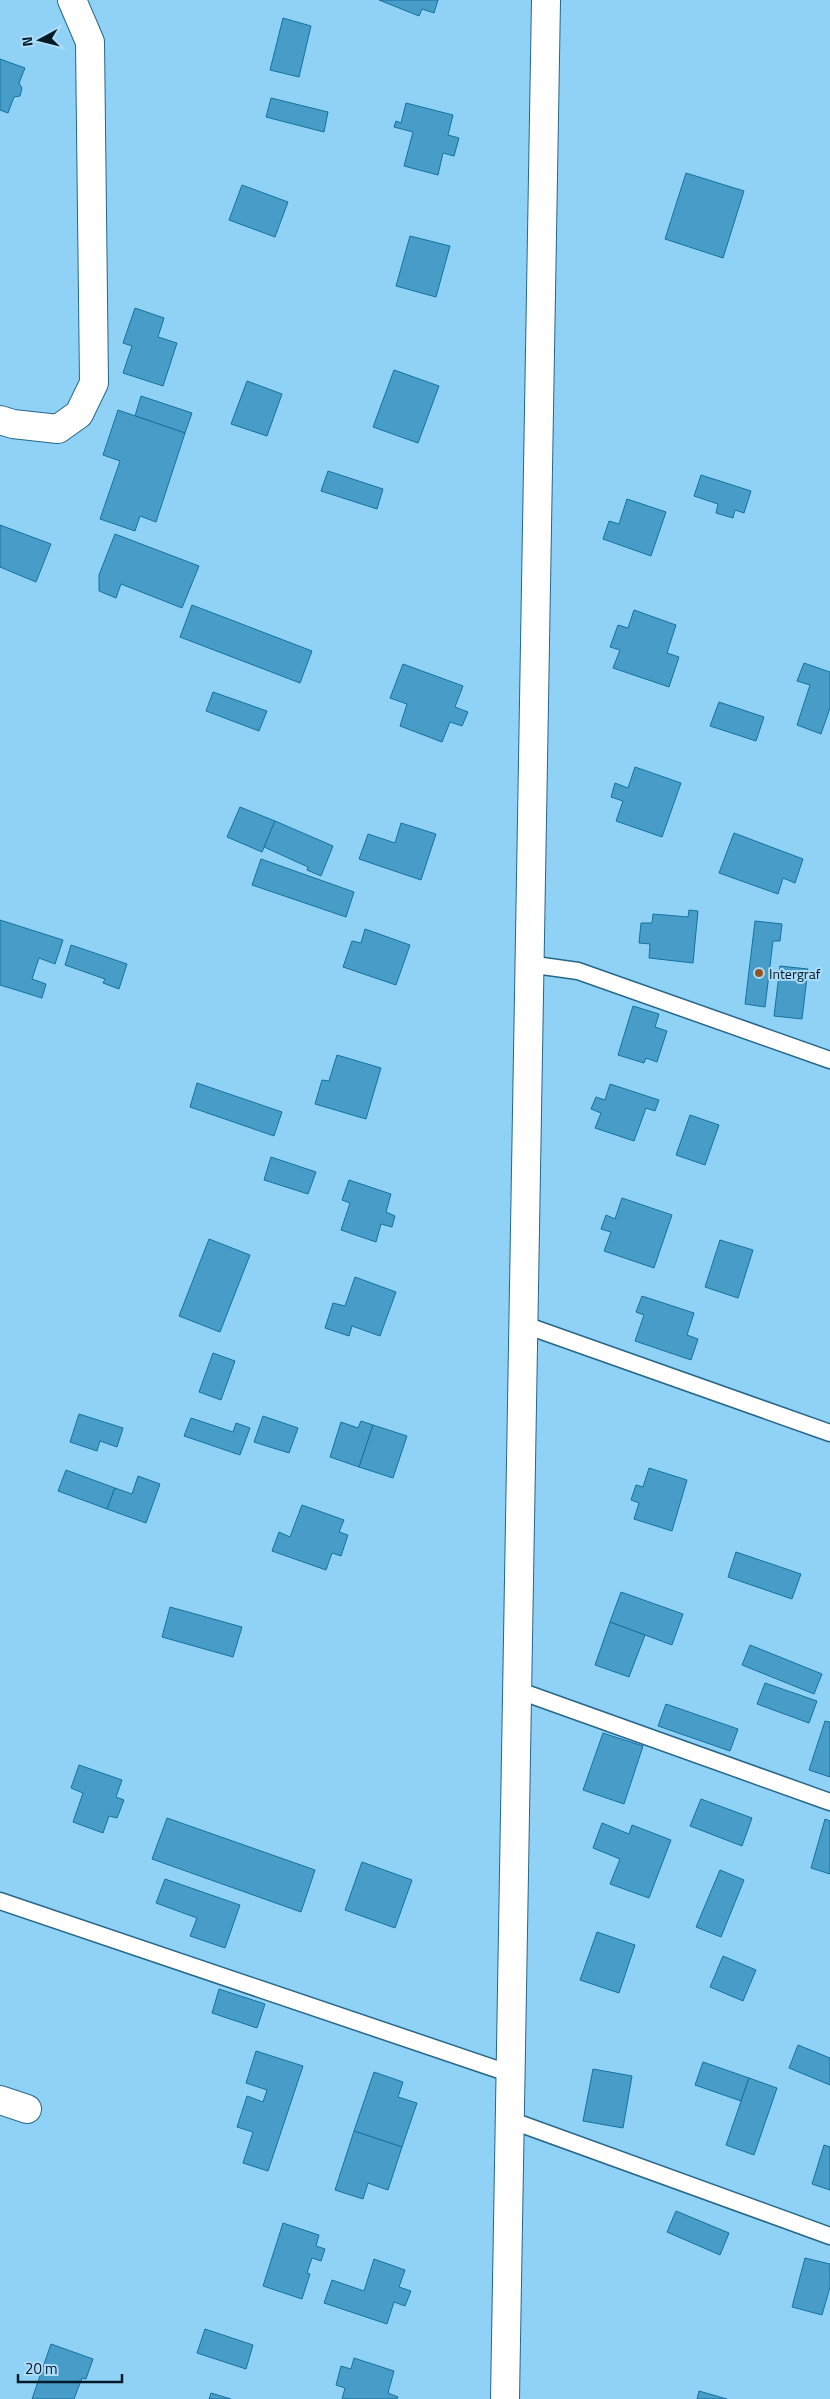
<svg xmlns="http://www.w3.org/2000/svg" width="830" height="2399" viewBox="0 0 830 2399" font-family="'Titillium Web',sans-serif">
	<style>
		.building { fill: #479cc8; stroke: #14739e }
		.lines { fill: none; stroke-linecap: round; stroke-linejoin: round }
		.service-casing { stroke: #266789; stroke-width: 19 }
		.minor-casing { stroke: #266789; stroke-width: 30 }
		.tertiary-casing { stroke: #266789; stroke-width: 30 }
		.service { stroke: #fff; stroke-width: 16 }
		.minor { stroke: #fff; stroke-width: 28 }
		.tertiary { stroke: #fff; stroke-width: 28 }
		.poi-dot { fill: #955321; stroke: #acdcf8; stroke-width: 2 }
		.labels { text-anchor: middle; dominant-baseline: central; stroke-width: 4; stroke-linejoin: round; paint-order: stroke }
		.poi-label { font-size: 14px; fill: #011b29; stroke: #acdcf8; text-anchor: start }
	</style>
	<rect width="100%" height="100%" fill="#90d1f6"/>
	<!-- building -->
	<g class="building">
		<path d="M379 0H438L434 13 422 9 419 16Z"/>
		<path d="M283 18 311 26 299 77 270 70Z"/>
		<path d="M0 59 25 68 19 83 22 88 20 96 14 97 8 113 0 110Z"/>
		<path d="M271 98 328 112 324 132 266 117Z"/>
		<path d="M406 103 453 115 448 135 459 138 454 156 443 153 438 175 404 166 413 132 394 127 396 121 401 123Z"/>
		<path d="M686 173 744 191 723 258 665 239Z"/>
		<path d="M242 185 288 202 275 237 229 220Z"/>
		<path d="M410 236 450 246 436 297 396 286Z"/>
		<path d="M135 308 164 318 158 337 177 343 163 386 123 373 132 346 123 343Z"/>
		<path d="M394 370 439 386 418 443 373 427Z"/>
		<path d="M247 381 282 394 267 436 231 424Z"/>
		<path d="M141 396 192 413 185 433 135 416Z"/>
		<path d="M118 410 185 433 156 522 140 516 135 531 100 519 120 461 103 455Z"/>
		<path d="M328 471 383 489 377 509 321 491Z"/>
		<path d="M701 475 751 491 744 513 735 510 733 518 716 513 718 504 694 496Z"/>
		<path d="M627 499 666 512 651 556 603 539 609 521 619 524Z"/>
		<path d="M0 525 51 544 36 582 0 567Z"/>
		<path d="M115 534 199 566 182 608 121 584 116 598 99 591V575Z"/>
		<path d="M192 605 312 651 300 683 180 637Z"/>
		<path d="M634 610 676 625 667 653 679 657 669 687 613 668 620 650 610 647 618 625 628 628Z"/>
		<path d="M804 663 830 672V708L821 734 797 725 810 685 797 681Z"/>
		<path d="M403 664 463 686 455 707 468 712 462 726 450 722 442 742 400 726 407 704 390 698Z"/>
		<path d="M213 692 267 711 259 731 206 711Z"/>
		<path d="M719 702 764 717 756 741 710 726Z"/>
		<path d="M635 767 681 783 662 837 616 821 623 801 611 797 615 783 628 788Z"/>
		<path d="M240 807 275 821 262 852 227 837Z"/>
		<path d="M275 821 333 846 321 876 307 870 308 867 264 847Z"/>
		<path d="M401 823 436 834 421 880 359 859 368 834 395 843Z"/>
		<path d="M734 833 803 859 795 883 783 878 778 894 719 873Z"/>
		<path d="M261 859 354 892 346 917 252 885Z"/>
		<path d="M689 910 698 911 693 963 649 958 650 944 639 943 641 923H652L653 914 688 917Z"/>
		<path d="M0 920 63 940 55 964 39 958 32 979 46 984 42 998 0 985Z"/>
		<path d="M755 921 782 924 780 941H773L765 1007 745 1004Z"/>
		<path d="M365 929 410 945 396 985 343 967 352 941 361 943Z"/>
		<path d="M71 945 127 964 119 989 103 983 105 979 65 965Z"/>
		<path d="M780 966 808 969 802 1019 774 1016Z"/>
		<path d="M633 1006 659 1014 655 1027 667 1031 657 1062 646 1058 644 1063 618 1055Z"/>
		<path d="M337 1055 381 1068 366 1119 315 1104 322 1080 329 1081Z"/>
		<path d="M197 1083 282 1112 274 1136 190 1107Z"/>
		<path d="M610 1084 659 1100 655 1111 646 1108 634 1141 595 1128 601 1113 591 1109 596 1097 605 1100Z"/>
		<path d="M690 1115 719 1125 705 1165 676 1155Z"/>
		<path d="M271 1157 316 1172 308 1194 264 1180Z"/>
		<path d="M349 1180 391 1194 386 1212 395 1216 392 1227 381 1224 376 1242 341 1230 350 1203 342 1200Z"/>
		<path d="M622 1198 672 1215 654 1268 604 1251 611 1232 601 1229 606 1215 615 1219Z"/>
		<path d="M209 1239 250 1255 220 1332 179 1316Z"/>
		<path d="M720 1240 753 1250 738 1298 705 1287Z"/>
		<path d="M355 1277 396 1292 380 1336 352 1326 349 1336 325 1328 333 1303 345 1306Z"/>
		<path d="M642 1296 694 1313 687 1335 698 1339 691 1360 635 1341 644 1315 636 1312Z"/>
		<path d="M213 1353 235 1361 221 1400 199 1392Z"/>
		<path d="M79 1414 123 1428 117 1447 100 1441 97 1451 70 1442Z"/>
		<path d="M263 1416 298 1428 289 1453 254 1442Z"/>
		<path d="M191 1418 233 1432 236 1423 250 1428 240 1455 184 1436Z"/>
		<path d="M361 1421 373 1425 359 1467 330 1457 341 1422 358 1428Z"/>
		<path d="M373 1425 407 1436 393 1478 359 1467Z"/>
		<path d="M649 1468 687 1480 672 1531 634 1519 639 1503 631 1500 636 1485 643 1487Z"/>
		<path d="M66 1470 115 1488 107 1509 58 1491Z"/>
		<path d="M138 1476 160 1484 146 1523 107 1509 115 1488 132 1494Z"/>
		<path d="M302 1505 344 1520 339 1532 348 1535 341 1556 332 1553 326 1570 272 1551 279 1532 290 1537Z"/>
		<path d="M736 1552 801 1574 792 1599 728 1577Z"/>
		<path d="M621 1592 683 1614 672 1645 610 1622Z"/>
		<path d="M170 1607 242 1627 233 1657 162 1637Z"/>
		<path d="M610 1622 645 1635 629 1677 595 1665Z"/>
		<path d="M750 1645 822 1674 814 1694 742 1665Z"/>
		<path d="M765 1683 817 1701 809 1723 757 1704Z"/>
		<path d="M666 1704 738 1729 730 1751 658 1726Z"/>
		<path d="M825 1721 830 1722V1777L809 1770Z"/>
		<path d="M603 1733 643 1746 624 1804 583 1790Z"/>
		<path d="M79 1765 122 1780 116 1797 124 1800 117 1818 109 1816 103 1833 73 1822 83 1793 71 1788Z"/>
		<path d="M701 1799 752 1818 742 1846 690 1826Z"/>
		<path d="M167 1818 315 1870 301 1912 152 1859Z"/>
		<path d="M825 1819 830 1821V1874L811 1868Z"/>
		<path d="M602 1823 629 1834 632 1825 671 1840 649 1898 610 1884 620 1859 593 1848Z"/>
		<path d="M362 1862 412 1880 395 1928 345 1910Z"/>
		<path d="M720 1870 744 1880 721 1937 696 1927Z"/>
		<path d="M165 1879 240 1905 225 1948 190 1936 197 1918 156 1903Z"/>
		<path d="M597 1932 635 1945 619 1993 580 1980Z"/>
		<path d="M723 1956 756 1970 743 2001 710 1987Z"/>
		<path d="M219 1989 265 2004 257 2028 212 2013Z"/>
		<path d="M798 2045 830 2058V2085L789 2068Z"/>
		<path d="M256 2051 303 2066 268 2171 243 2163 253 2132 237 2127 247 2096 263 2102 267 2090 246 2083Z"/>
		<path d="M703 2062 749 2078 741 2101 695 2085Z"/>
		<path d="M593 2069 632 2076 623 2128 583 2121Z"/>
		<path d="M374 2072 403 2082 398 2097 417 2103 402 2147 354 2131Z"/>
		<path d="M749 2078 777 2088 754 2155 726 2145Z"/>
		<path d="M354 2131 402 2147 388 2190 368 2183 363 2199 335 2190Z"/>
		<path d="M824 2145 830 2147V2190L812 2184Z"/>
		<path d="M676 2211 729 2233 720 2255 667 2232Z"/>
		<path d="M283 2223 319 2235 316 2246 325 2249 321 2261 312 2258 307 2273 310 2274 302 2299 263 2286Z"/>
		<path d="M805 2258 830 2264V2287L822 2315 792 2307Z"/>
		<path d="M374 2259 405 2270 399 2287 411 2291 405 2306 394 2302 387 2324 324 2303 332 2280 364 2291Z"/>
		<path d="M205 2329 253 2345 246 2369 197 2353Z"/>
		<path d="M51 2344 93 2359 86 2379 82 2378 74 2399H32Z"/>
		<path d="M354 2358 394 2371 388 2393 398 2397 397 2399H342L345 2388 336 2385 341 2366 351 2369Z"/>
		<path d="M699 2391 727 2399H697Z"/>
		<path d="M211 2393 231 2399H209Z"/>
	</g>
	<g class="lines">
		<!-- service casing -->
		<g class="service-casing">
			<g id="service">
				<path d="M528 964 578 971 830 1060"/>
				<path d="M525 1325 830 1433"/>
				<path d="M517 1690 830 1802"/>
				<path d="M0 1901 511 2074"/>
				<path d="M510 2120 830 2236"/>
			</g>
		</g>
		<!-- minor casing -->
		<g class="minor-casing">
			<g id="minor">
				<path d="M0 420 13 424 58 429 79 414 94 383 90 42 72 0"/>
				<path d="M0 2100 27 2109"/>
			</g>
		</g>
		<!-- tertiary casing -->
		<g class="tertiary-casing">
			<path id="tertiary" d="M505 2399C520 1599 531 800 546 0"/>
		</g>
		<!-- service -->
		<use href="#service" class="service"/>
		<!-- minor -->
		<use href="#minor" class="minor"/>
		<!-- tertiary -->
		<use href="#tertiary" class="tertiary"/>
	</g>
	<!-- markers -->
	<circle class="poi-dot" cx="759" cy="973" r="5"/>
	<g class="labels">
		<!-- poi labels -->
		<g class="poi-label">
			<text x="769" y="973">Intergraf</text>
		</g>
	</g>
	<!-- north arrow -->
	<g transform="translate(40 40) rotate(263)" stroke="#acdcf8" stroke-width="4" paint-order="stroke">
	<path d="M0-4L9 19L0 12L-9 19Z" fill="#011b29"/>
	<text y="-8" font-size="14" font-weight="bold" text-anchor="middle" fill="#011b29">N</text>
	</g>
	<!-- scale -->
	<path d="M18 2374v8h104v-8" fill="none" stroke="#011b29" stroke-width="2.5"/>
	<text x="25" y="2374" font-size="15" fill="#011b29" stroke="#acdcf8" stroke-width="4" paint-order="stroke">20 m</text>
</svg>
